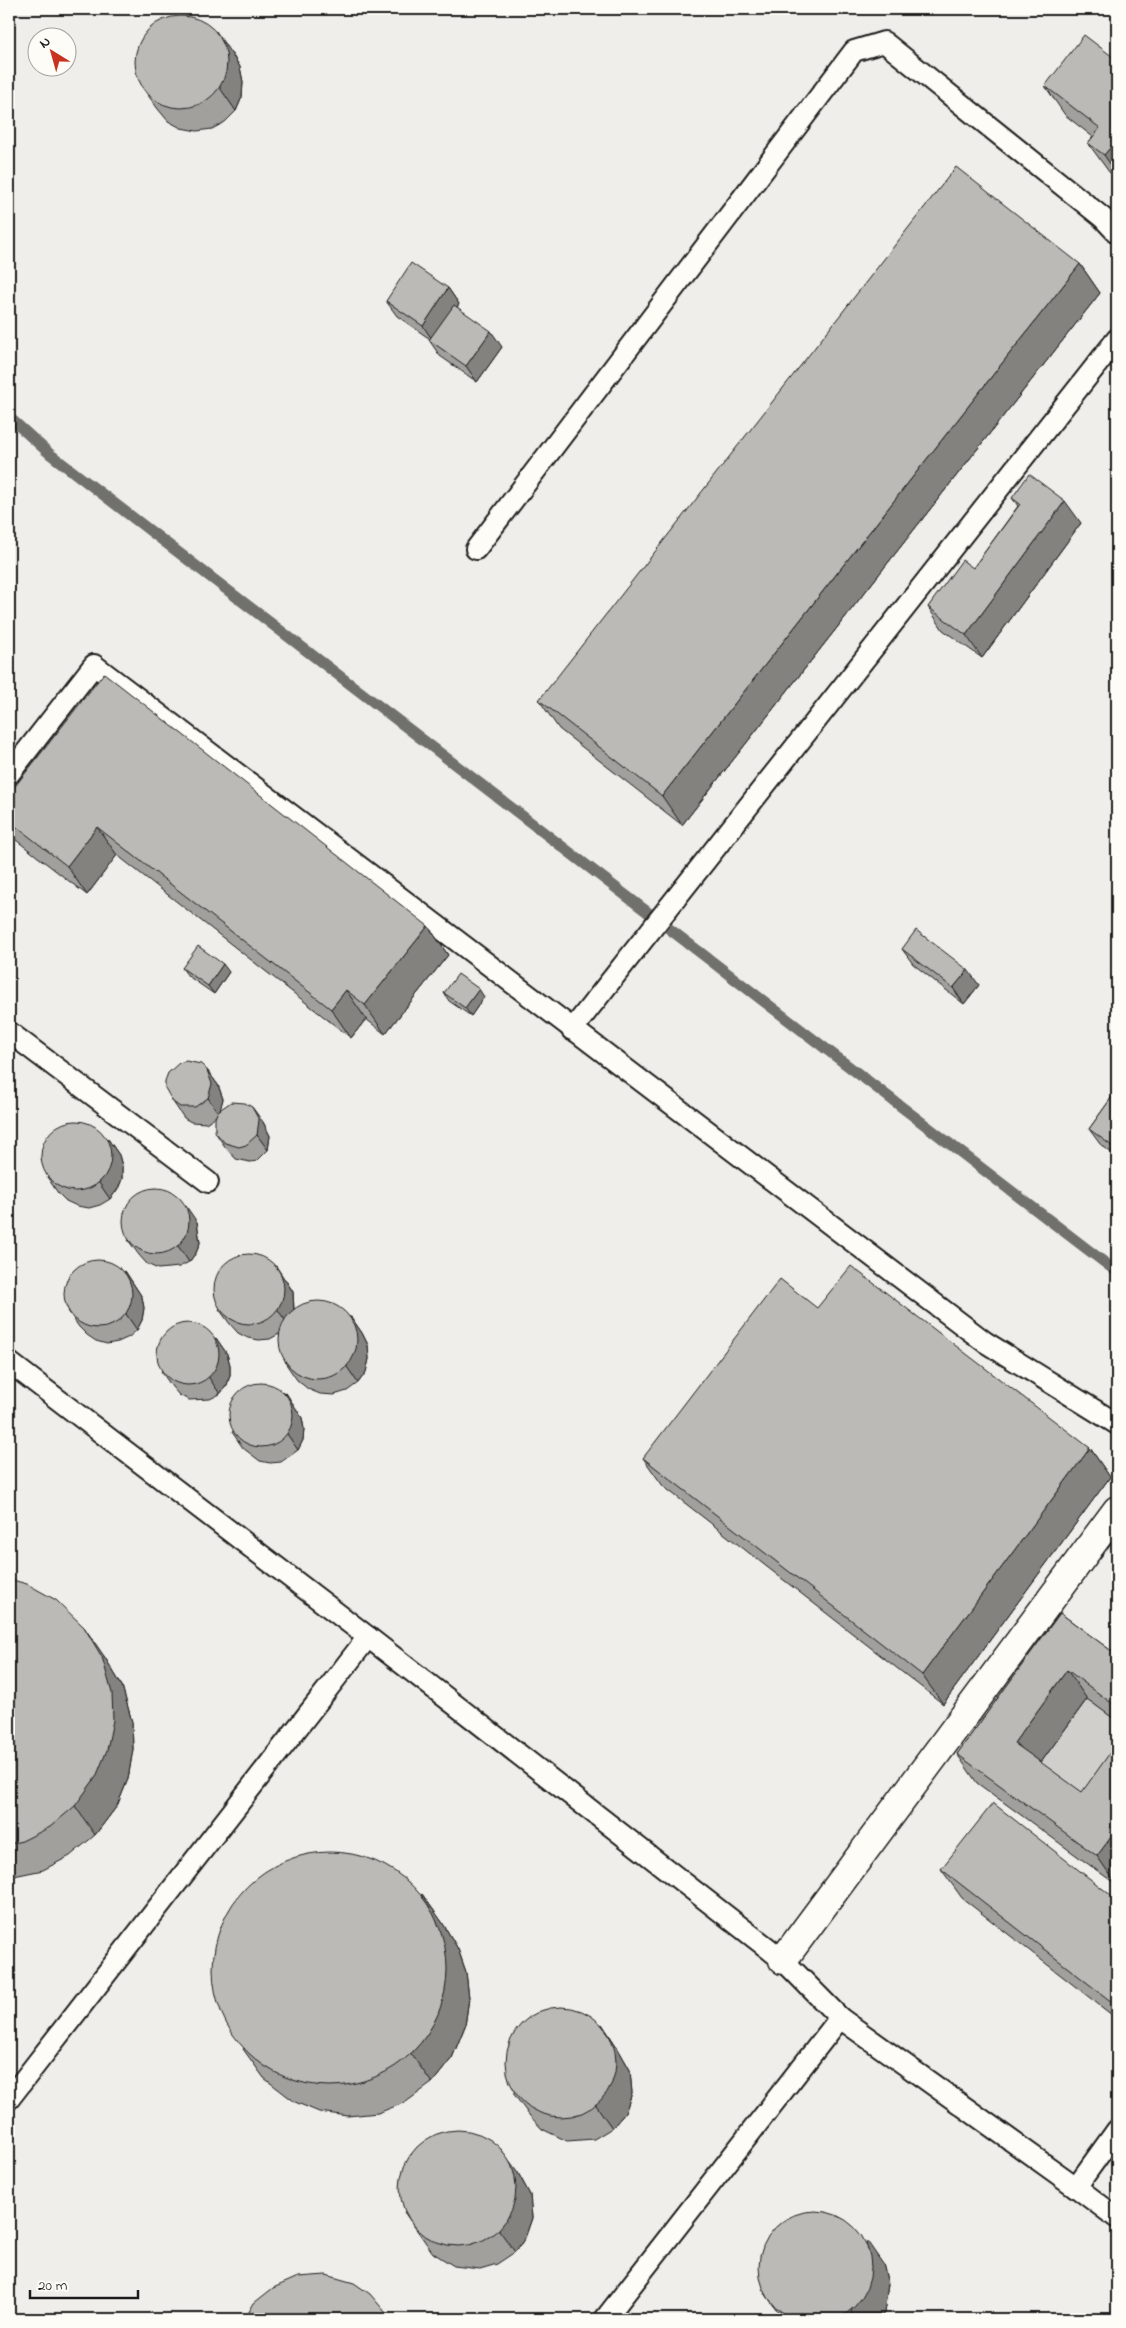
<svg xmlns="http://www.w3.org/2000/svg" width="1126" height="2328" viewBox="0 0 1126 2328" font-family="'Indie Flower',sans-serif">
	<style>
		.green { fill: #d0cfcc; stroke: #767674 }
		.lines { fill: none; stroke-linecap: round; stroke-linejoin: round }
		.stream { stroke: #706f6d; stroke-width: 11 }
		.service-casing { stroke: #1c1c1c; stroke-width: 24 }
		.minor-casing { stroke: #1c1c1c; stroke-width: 31 }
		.service { stroke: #fdfcf7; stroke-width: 20 }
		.minor { stroke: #fdfcf7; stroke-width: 28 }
		.wall { fill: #a1a09d; stroke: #1c1c1c }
		.shaded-wall { fill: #83827f; stroke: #1c1c1c }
		.building { fill: #bbbab6; stroke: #1c1c1c }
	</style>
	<rect width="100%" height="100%" fill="#f0eeea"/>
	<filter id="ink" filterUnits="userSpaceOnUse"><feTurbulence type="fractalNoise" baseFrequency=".02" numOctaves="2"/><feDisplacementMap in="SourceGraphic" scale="10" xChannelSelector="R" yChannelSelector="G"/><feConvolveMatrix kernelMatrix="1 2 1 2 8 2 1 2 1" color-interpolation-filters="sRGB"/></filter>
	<g filter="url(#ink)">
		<!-- green -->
		<path class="green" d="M1087 1699 1117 1721V1799L1102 1821 1034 1772Z"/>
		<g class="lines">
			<!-- stream -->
			<path class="stream" d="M9 417 50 454 1117 1272"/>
			<!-- service casing -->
			<g class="service-casing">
				<g id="service">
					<path d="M476 549 854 51 884 42 1103 218 1117 233"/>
					<path d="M9 774 94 665 985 1342 1117 1424"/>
					<path d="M572 1030 1117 339"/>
					<path d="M9 1032 208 1182"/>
					<path d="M9 1362 368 1637 783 1960 840 2018 1076 2187 1117 2218"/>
					<path d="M9 2099 368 1637"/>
					<path d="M1076 2187 1117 2130"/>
					<path d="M605 2319 840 2018"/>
				</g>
			</g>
			<!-- minor casing -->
			<g class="minor-casing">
				<path id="minor" d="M783 1960 1117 1510"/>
			</g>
			<!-- service -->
			<use href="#service" class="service"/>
			<!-- minor -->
			<use href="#minor" class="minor"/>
		</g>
		<!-- wall -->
		<g class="wall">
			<path d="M232 54 240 67 243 82 242 97 236 111 225 122 212 129 197 131 181 128 168 121 158 109 142 87Z"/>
			<path d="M1117 60V179L1109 172 1088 143 1093 137 1065 115 1045 86Z"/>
			<path d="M1080 264 1100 293 682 825 559 729 539 700Z"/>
			<path d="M448 288 459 304 457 307 502 347 477 382 440 356 429 340 430 339 397 316 386 301Z"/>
			<path d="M1012 498 1081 523 982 658 943 630 928 607 973 568 1018 506Z"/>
			<path d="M9 794 428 926 448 955 385 1034 366 1019 351 1038 117 855 87 895 16 840 9 829Z"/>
			<path d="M902 949 979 985 964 1004 913 964Z"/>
			<path d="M182 968 229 972 214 994 188 976Z"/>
			<path d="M444 993 484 997 471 1016 449 1001Z"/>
			<path d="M207 1070 218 1085 223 1099 220 1109 263 1122 270 1136 268 1150 257 1161 250 1162 236 1159 226 1148 215 1132 216 1116 206 1123 191 1122 184 1118 173 1102Z"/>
			<path d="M1117 1090V1157L1100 1144 1089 1129Z"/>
			<path d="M108 1139 119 1155 122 1166V1179L118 1189 110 1199 100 1205 89 1208 77 1206 66 1201 58 1193 47 1177Z"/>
			<path d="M197 1222 200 1243 196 1253 189 1262 179 1267 158 1269 147 1264 139 1255 128 1240Z"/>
			<path d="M125 1271 142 1297 144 1308 142 1320 137 1330 129 1337 118 1342 107 1344 96 1341 87 1335 79 1327 68 1311Z"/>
			<path d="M287 1282 293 1292 294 1309 351 1317 362 1333 368 1345 369 1359 366 1372 358 1383 347 1391 334 1395 320 1394 308 1389 297 1380 286 1364 279 1334 270 1339 259 1340 248 1338 238 1333 230 1324 219 1309Z"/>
			<path d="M817 1308 1090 1448 1110 1477 943 1704 663 1486 643 1458Z"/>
			<path d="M216 1338 227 1354 230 1365V1375L227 1385 220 1394 210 1399 189 1400 179 1395 172 1387 161 1371Z"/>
			<path d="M286 1393 302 1418 304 1429 303 1440 298 1450 281 1462 270 1463 260 1461 243 1448 232 1432Z"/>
			<path d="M9 1579 104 1656 122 1686 132 1722 133 1749 128 1779 117 1806 95 1835 70 1856 43 1870 9 1877Z"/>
			<path d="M1060 1613 1117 1655V1721L1087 1699 1041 1762 1117 1885 977 1783 957 1754Z"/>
			<path d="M941 1869 1117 1900V2019L962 1898Z"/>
			<path d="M422 1894 442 1922 458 1949 466 1972 469 1998 465 2026 452 2058 432 2083 406 2102 378 2113 348 2116 319 2112 295 2102 264 2078 243 2049Z"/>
			<path d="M602 2024 617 2047 630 2070 632 2093 625 2113 612 2128 594 2139 567 2141 542 2129 529 2115 513 2093Z"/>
			<path d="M517 2171 530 2195 532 2218 525 2238 515 2252 497 2264 480 2269 454 2266 433 2253 404 2212Z"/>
			<path d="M883 2264 888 2284 884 2313 879 2319H783L762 2289Z"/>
		</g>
		<!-- shaded-wall -->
		<g class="shaded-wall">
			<path d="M216 31 240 67 243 82 242 97 236 111 220 88Z"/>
			<path d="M1115 142 1117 144V174L1104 155Z"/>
			<path d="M1080 264 1100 293 682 825 662 796Z"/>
			<path d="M448 288 459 304 434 342 423 326Z"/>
			<path d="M491 331 502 347 477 382 466 366Z"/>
			<path d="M1065 501 1081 523 982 658 966 635Z"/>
			<path d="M97 827 117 855 87 895 67 866Z"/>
			<path d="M428 926 448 955 385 1034 365 1005Z"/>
			<path d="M223 964 229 972 214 994 208 986Z"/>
			<path d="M968 970 979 985 964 1004 953 988Z"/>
			<path d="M479 989 484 997 471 1016 465 1008Z"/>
			<path d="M346 990 366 1019 351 1038 331 1009Z"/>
			<path d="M207 1070 218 1085 223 1099 219 1114 208 1098Z"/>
			<path d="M252 1107 263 1122 270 1136 268 1150 257 1135Z"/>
			<path d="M108 1139 119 1155 122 1166V1179L118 1189 110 1199 99 1183Z"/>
			<path d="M186 1206 197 1222 200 1243 196 1253 189 1262 178 1246Z"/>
			<path d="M276 1266 293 1292 294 1315 289 1326 278 1310Z"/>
			<path d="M125 1271 142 1297 144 1308 142 1320 137 1330 126 1314Z"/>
			<path d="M351 1317 362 1333 368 1345 369 1359 366 1372 358 1383 347 1367Z"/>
			<path d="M216 1338 227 1354 230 1365V1375L227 1385 220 1394 209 1378Z"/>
			<path d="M286 1393 302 1418 304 1429 303 1440 298 1450 287 1434Z"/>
			<path d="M1090 1448 1110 1477 943 1704 922 1675Z"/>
			<path d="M84 1627 104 1656 122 1686 132 1722 133 1749 128 1779 117 1806 95 1835 75 1806Z"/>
			<path d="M1067 1670 1087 1699 1034 1772 1014 1743Z"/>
			<path d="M1117 1829V1885L1097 1856Z"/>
			<path d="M422 1894 442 1922 458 1949 466 1972 469 1998 465 2026 452 2058 432 2083 411 2054Z"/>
			<path d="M602 2024 617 2047 630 2070 632 2093 625 2113 612 2128 596 2105Z"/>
			<path d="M501 2149 517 2171 530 2195 532 2218 525 2238 515 2252 499 2230Z"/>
			<path d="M867 2241 883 2264 888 2284 884 2313 879 2319H855L851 2313Z"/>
		</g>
		<!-- building -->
		<g class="building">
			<circle cx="181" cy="62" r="46"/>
			<path d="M1084 35 1117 60V143L1115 142 1104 155 1088 143 1100 128 1045 86Z"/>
			<path d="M956 167 1080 264 662 796 539 700Z"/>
			<path d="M411 263 448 288 423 326 386 301Z"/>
			<path d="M454 305 491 331 466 366 429 340Z"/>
			<path d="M1029 474 1065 501 966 635 928 607 962 560 973 568 1020 504 1012 498Z"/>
			<path d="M104 673 428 926 365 1005 346 990 331 1009 97 827 67 866 9 821V794Z"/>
			<path d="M916 930 968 970 953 988 902 949Z"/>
			<path d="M198 946 223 964 208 986 182 968Z"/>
			<path d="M458 974 479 989 465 1008 444 993Z"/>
			<path d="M186 1061 201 1064 207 1070 212 1084 208 1098 195 1107H180L173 1102 165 1088V1081L168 1073 179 1063Z"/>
			<path d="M1117 1090V1147L1116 1149 1089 1129Z"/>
			<path d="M231 1102 245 1103 252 1107 259 1120 257 1135 246 1145 239 1147 225 1143 215 1132V1118L218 1111Z"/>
			<circle cx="76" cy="1156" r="35"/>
			<circle cx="156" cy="1221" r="33"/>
			<circle cx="249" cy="1289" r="35"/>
			<circle cx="98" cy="1294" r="34"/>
			<path d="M851 1266 1090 1448 922 1675 643 1458 780 1279 817 1308Z"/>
			<circle cx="318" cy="1340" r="39"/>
			<circle cx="188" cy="1354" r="31"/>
			<circle cx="261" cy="1415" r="32"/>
			<path d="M9 1579 27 1584 56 1600 84 1627 102 1657 112 1693 113 1720 107 1750 96 1777 75 1806 50 1827 22 1841 9 1844Z"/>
			<path d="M1060 1613 1117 1655V1707L1067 1670 1014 1743 1082 1792 1117 1743V1829L1097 1856 957 1754Z"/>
			<path d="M993 1803 1117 1900V2006L941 1869Z"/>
			<circle cx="330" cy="1969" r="117"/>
			<circle cx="561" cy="2062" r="55"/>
			<circle cx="458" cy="2188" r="58"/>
			<circle cx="815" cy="2267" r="56"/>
			<path d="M326 2275 354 2283 370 2294 386 2313 389 2319H245L254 2303 273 2288 298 2277Z"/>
		</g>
	</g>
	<!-- margin -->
	<rect width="1126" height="2328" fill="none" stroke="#fdfcf7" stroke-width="30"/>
	<rect x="15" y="15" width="1096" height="2298" fill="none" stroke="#1c1c1c" stroke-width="2" filter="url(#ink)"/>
	<!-- north arrow -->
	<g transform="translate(52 52) rotate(323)"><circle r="24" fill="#fdfcf7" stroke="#a3a29f"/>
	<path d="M0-4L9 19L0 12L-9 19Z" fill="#c8321e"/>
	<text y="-8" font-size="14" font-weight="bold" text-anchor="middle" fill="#1c1c1c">N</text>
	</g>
	<!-- scale -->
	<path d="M30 2290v8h108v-8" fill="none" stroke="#1c1c1c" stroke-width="2.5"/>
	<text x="38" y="2290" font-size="15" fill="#1c1c1c" stroke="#fdfcf7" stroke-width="4" paint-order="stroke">20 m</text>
</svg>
